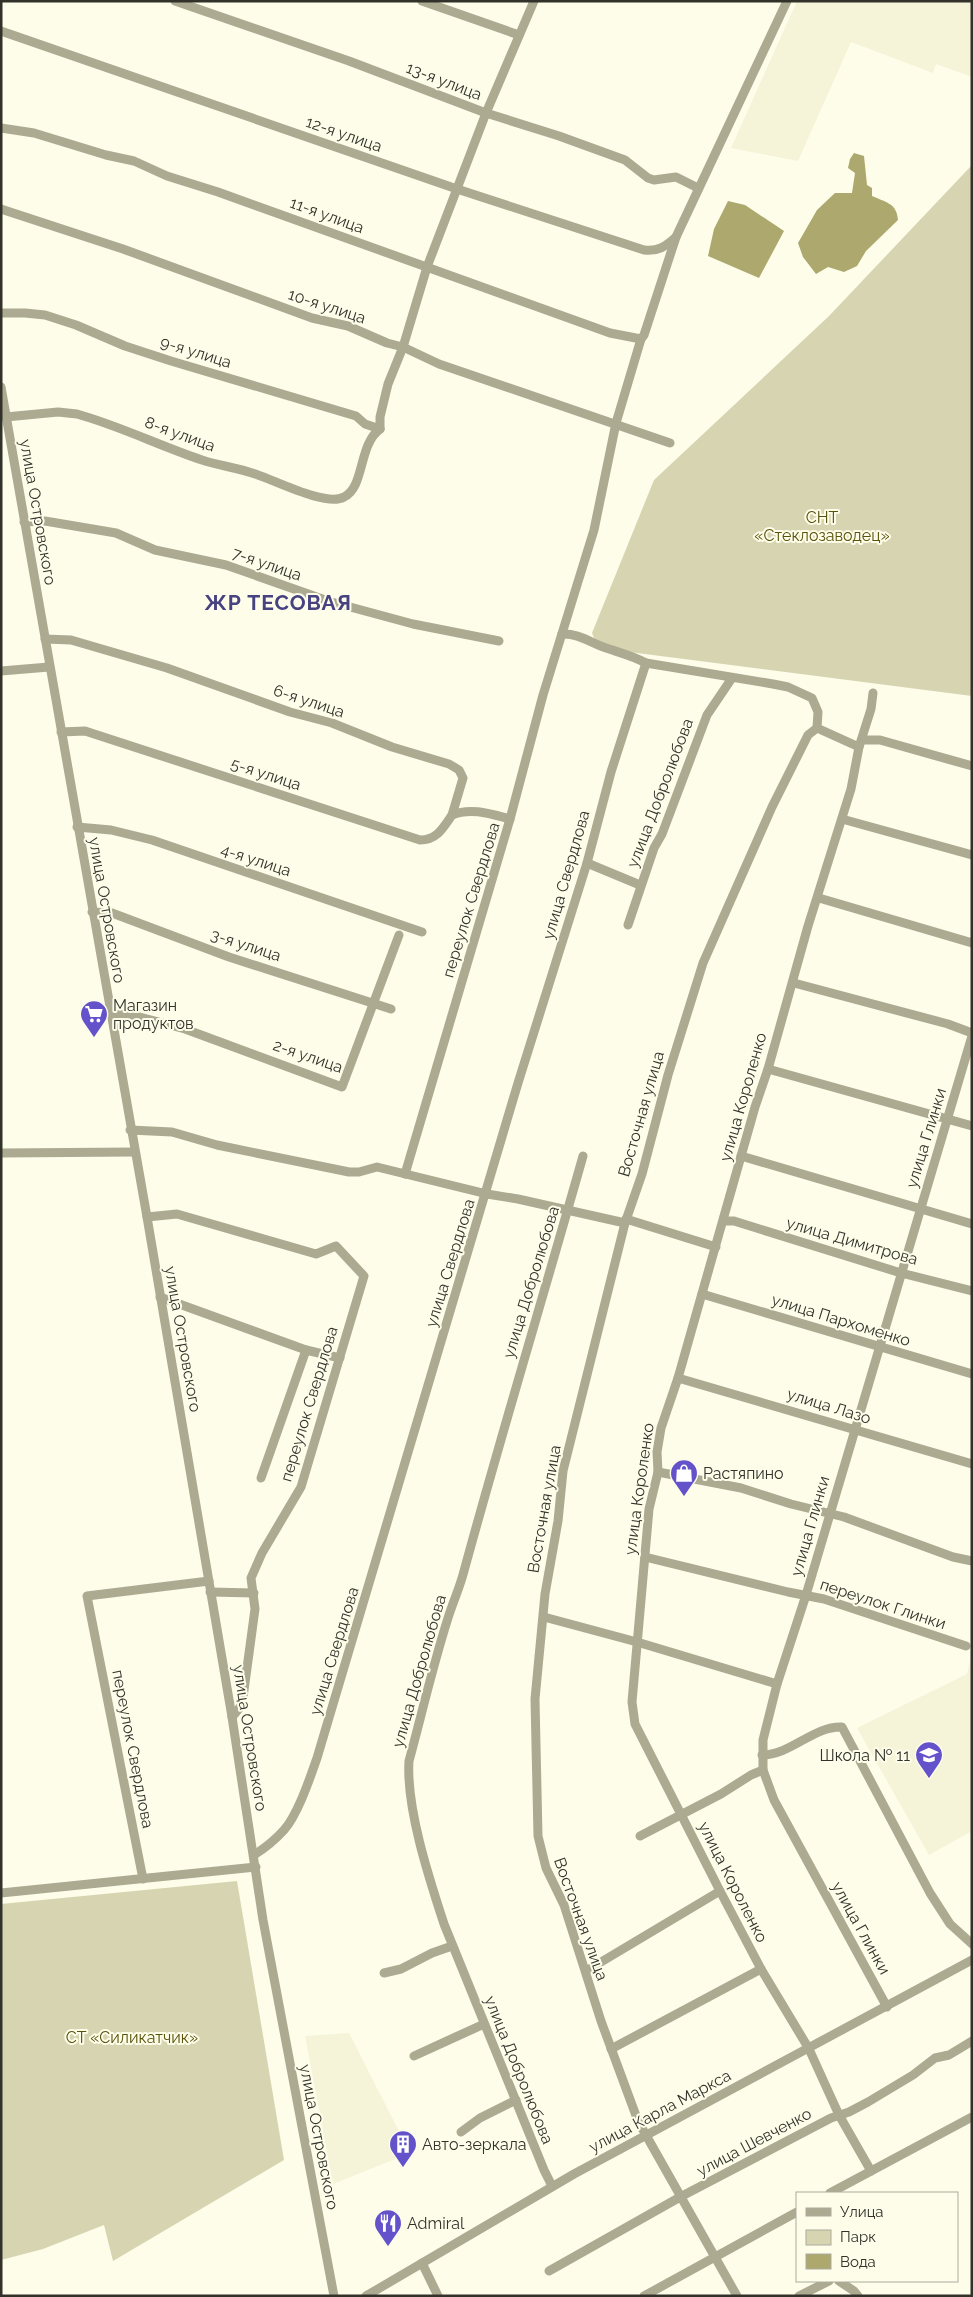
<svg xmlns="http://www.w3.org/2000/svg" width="973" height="2297" viewBox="0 0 973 2297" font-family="Raleway,sans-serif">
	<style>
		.built { fill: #f5f4d9 }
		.green { fill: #d7d5b1 }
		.water { fill: #aca86e }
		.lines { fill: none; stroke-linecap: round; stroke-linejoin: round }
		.minor { stroke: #acaa91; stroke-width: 9 }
		.labels { text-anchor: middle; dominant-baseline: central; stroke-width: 4; stroke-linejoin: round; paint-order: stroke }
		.street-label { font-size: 16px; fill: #32322b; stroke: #fdfdea }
		.park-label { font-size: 16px; fill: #58520a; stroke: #fdfdea }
		.poi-label { font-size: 16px; fill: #32322b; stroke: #fdfdea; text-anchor: start }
		.district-label { font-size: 21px; font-weight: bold; letter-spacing: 1px; fill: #474280; stroke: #fdfdea }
	</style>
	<rect width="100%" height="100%" fill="#fdfdea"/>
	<!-- built -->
	<g class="built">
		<path d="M797 1H972V77L936 64 933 73 851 42 798 161 731 148Z"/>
		<path d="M972 1653V1831L929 1855 857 1728 967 1674Z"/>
		<path d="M349 2033 410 2153 333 2184 305 2036Z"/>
	</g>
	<!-- green -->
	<g class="green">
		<path d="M972 165V696L598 648 592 633 654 480 829 316Z"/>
		<path d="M237 1881 284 2160 113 2261 104 2225 43 2249 1 2260V1904Z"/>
	</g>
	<!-- water -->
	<g class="water">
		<path d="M854 153 864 156 867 185 872 188V196C885 202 897 203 898 220L866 251 857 266 844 272 828 267 816 274 803 257 798 243 817 210 835 193H852L855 173 848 168 850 159Z"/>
		<path d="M728 201 745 205 784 231 759 278 708 256 714 229Z"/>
	</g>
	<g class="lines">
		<!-- minor -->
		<g class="minor">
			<path d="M175 1 349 61 486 113 559 136 625 160 648 178 654 180 676 177 698 188"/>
			<path d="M422 1 519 35"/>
			<path d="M1 31 457 189 644 250C658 252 666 246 676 237"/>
			<path d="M1 128 34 133 106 155 134 161 167 176 218 192 610 333 641 339"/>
			<path d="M1 209 123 249 312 318 348 326 387 343 403 347 439 364 670 443"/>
			<path d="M1 313H25L45 315 76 325 125 346 171 361 356 416 365 424 380 429"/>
			<path d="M1 387 147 1217 232 1717 263 1920 334 2296"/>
			<path d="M6 417 58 412 77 414C120 426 160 446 202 460 220 466 240 468 258 475 276 481 327 507 344 497 365 487 358 445 380 429"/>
			<path d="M380 429V417L388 384 403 347 427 267 486 113 534 1"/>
			<path d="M24 522 45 521 116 533 155 550 226 565 328 601 413 624 499 641"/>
			<path d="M562 634C578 633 591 643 606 648 621 653 633 656 646 663L773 684 788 687 812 698 818 712 817 728 859 747"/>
			<path d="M45 639 71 640 167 668 290 712 332 723 392 747 449 764 459 770 463 778 452 815C471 807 491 814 510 819"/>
			<path d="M1 671 49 667"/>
			<path d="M61 732 85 731 420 840C437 840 443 828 452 815"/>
			<path d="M862 740H880L972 766"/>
			<path d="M842 819 972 855"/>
			<path d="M77 827 111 830 152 840 422 932"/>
			<path d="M587 863 640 885"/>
			<path d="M819 898 972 943"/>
			<path d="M92 912 112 913 229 957 391 1009"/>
			<path d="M628 925 654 848 662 834 707 715 732 678"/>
			<path d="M794 983 948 1024 972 1033"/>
			<path d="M111 1014H128L185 1029 342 1087 399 935"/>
			<path d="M768 1069 972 1126"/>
			<path d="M130 1130 172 1132 217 1145 349 1172H359L377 1167 487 1194 518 1199 625 1223"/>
			<path d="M1 1153 135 1152"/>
			<path d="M741 1156 972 1224"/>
			<path d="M405 1174 510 819 543 695 594 530 616 423 641 339 644 335 676 237 787 1"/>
			<path d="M147 1217 177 1214 316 1254 336 1246 364 1276 301 1487 262 1553 251 1578 255 1609 242 1705 232 1717"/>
			<path d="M626 1219 716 1247"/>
			<path d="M724 1221H734L901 1273 972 1291"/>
			<path d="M702 1294 972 1374"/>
			<path d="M160 1297 306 1350 340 1358"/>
			<path d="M678 1378 972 1464"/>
			<path d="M658 1472 741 1488 791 1504 844 1517 953 1557 972 1561"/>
			<path d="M261 1478 306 1350"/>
			<path d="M645 1557 788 1592 824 1599 966 1646"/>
			<path d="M210 1592 254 1593"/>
			<path d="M544 1617 637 1642 777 1684"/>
			<path d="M762 1755C791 1755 813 1726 842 1727L930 1893 950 1924 972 1944"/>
			<path d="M640 1836 721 1794 751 1775 763 1770"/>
			<path d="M254 1855C265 1848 275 1840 284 1830 298 1814 310 1778 317 1758L518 1083 587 863 611 772 646 663"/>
			<path d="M143 1879 87 1596 209 1581"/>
			<path d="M1 1893 256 1867"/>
			<path d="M586 1971 720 1891"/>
			<path d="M384 1973 401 1969 432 1953 452 1946"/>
			<path d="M887 2007 774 1800 763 1770V1740L777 1684 806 1595 972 1036"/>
			<path d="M611 2049 761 1969"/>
			<path d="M414 2056 484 2024"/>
			<path d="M461 2132 480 2118 516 2100"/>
			<path d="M871 2171 839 2115 809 2049 761 1969 720 1891 635 1724 632 1702 649 1509 658 1472 657 1452 661 1428 678 1378 755 1107 768 1069 808 926 851 789 859 747 871 709 873 693"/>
			<path d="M552 2186 544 2170 444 1924C429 1878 406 1808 409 1761 422 1713 433 1665 448 1618 453 1602 460 1587 464 1571 502 1432 544 1294 583 1156"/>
			<path d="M830 2193 972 2117"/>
			<path d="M422 2263 438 2296"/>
			<path d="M549 2271 682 2196 831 2118 849 2112 868 2102 913 2075 935 2058 949 2055 972 2041"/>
			<path d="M839 2281 854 2291 858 2296"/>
			<path d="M366 2296 574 2174 972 1960"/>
			<path d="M644 2296 797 2212"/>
			<path d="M737 2296 638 2121 601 2021 564 1905 546 1868 538 1836 535 1699 545 1594 558 1521 563 1471 625 1223 642 1174 668 1075 703 963 772 807 808 735 817 728"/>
			<path d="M799 2296 829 2281"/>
		</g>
	</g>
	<!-- icons -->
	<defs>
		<g id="supermarket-pin" transform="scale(1.4375)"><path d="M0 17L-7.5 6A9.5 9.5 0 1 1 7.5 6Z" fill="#6452cb" stroke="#fdfdea"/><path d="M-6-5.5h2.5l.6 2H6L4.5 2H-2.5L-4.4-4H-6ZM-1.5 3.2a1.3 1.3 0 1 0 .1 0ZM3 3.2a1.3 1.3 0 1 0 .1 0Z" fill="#fff"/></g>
		<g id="shop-pin" transform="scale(1.4375)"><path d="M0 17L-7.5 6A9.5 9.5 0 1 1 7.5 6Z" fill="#6452cb" stroke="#fdfdea"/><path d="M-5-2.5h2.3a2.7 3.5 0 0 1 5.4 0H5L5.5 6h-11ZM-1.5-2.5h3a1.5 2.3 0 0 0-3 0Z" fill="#fff"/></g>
		<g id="school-pin" transform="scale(1.4375)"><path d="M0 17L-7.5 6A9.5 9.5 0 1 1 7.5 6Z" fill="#6452cb" stroke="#fdfdea"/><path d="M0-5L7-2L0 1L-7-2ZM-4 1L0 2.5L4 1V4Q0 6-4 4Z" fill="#fff"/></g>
		<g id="building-pin" transform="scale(1.4375)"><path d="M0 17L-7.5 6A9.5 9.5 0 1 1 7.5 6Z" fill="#6452cb" stroke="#fdfdea"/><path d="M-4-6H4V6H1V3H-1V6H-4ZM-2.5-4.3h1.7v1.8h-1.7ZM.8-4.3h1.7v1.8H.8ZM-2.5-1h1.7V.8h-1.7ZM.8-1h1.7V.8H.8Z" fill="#fff"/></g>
		<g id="restaurant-pin" transform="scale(1.4375)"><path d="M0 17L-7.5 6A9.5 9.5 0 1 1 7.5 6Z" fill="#6452cb" stroke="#fdfdea"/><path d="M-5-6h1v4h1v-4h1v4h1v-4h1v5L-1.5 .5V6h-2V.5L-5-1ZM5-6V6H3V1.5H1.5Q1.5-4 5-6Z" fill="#fff"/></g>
	</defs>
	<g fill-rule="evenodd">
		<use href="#supermarket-pin" x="94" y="1014"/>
		<use href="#shop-pin" x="684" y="1473"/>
		<use href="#school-pin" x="929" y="1755"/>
		<use href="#building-pin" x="403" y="2144"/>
		<use href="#restaurant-pin" x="388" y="2223"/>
	</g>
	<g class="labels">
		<!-- street labels -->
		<g class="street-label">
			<text transform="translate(444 81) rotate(21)">13-я улица</text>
			<text transform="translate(344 134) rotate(19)">12-я улица</text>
			<text transform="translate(327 215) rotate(20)">11-я улица</text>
			<text transform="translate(327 306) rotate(18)">10-я улица</text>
			<text transform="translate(196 352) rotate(17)">9-я улица</text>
			<text transform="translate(180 434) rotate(20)">8-я улица</text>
			<text transform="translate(38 512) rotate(80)">улица Островского</text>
			<text transform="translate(267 564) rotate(19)">7-я улица</text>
			<text transform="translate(309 701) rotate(18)">6-я улица</text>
			<text transform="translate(266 774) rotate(18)">5-я улица</text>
			<text transform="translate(660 793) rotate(-69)">улица Добролюбова</text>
			<text transform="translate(256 860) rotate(18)">4-я улица</text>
			<text transform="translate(566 875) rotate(-74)">улица Свердлова</text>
			<text transform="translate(471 900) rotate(-73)">переулок Свердлова</text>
			<text transform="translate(107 910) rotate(80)">улица Островского</text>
			<text transform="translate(246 945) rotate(18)">3-я улица</text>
			<text transform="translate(308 1056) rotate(19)">2-я улица</text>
			<text transform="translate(743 1097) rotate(-74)">улица Короленко</text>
			<text transform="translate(641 1114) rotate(-74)">Восточная улица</text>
			<text transform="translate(926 1138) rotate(-73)">улица Глинки</text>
			<text transform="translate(852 1241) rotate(16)">улица Димитрова</text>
			<text transform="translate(450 1263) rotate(-73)">улица Свердлова</text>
			<text transform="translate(531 1282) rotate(-73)">улица Добролюбова</text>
			<text transform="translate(841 1320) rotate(17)">улица Пархоменко</text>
			<text transform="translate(183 1339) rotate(80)">улица Островского</text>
			<text transform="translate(309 1404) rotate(-73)">переулок Свердлова</text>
			<text transform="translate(829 1406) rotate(17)">улица Лазо</text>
			<text transform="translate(639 1489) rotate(-82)">улица Короленко</text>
			<text transform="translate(544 1509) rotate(-80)">Восточная улица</text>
			<text transform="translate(810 1526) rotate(-74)">улица Глинки</text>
			<text transform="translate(883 1604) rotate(18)">переулок Глинки</text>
			<text transform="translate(334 1651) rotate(-73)">улица Свердлова</text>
			<text transform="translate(419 1671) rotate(-74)">улица Добролюбова</text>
			<text transform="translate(250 1738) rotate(81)">улица Островского</text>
			<text transform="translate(133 1749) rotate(79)">переулок Свердлова</text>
			<text transform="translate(733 1882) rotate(63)">улица Короленко</text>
			<text transform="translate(581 1919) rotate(70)">Восточная улица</text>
			<text transform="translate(861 1928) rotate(61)">улица Глинки</text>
			<text transform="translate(519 2070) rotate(68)">улица Добролюбова</text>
			<text transform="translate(660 2111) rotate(-28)">улица Карла Маркса</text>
			<text transform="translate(319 2137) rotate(79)">улица Островского</text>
			<text transform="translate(754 2142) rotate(-28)">улица Шевченко</text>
		</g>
		<!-- park labels -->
		<g class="park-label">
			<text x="822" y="517">СНТ<tspan x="822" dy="18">«Стеклозаводец»</tspan></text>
			<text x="132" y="2037">СТ «Силикатчик»</text>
		</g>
		<!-- poi labels -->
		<g class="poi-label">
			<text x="113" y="1005">Магазин<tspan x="113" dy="18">продуктов</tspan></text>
			<text x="703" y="1473">Растяпино</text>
			<text x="910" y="1755" text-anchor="end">Школа № 11</text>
			<text x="422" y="2144">Авто-зеркала</text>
			<text x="407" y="2223">Admiral</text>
		</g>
		<!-- district labels -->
		<g class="district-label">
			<text x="278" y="602">ЖР ТЕСОВАЯ</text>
		</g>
	</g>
	<!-- border -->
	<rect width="973" height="2297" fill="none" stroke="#32322b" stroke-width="5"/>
	<!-- legend -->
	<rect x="796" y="2192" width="162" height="90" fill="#fdfdea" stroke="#acac9e"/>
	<rect x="806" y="2208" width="25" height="8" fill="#acaa91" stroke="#acac9e"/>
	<text x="840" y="2217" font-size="15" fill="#32322b">Улица</text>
	<rect x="806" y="2230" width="25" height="15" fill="#d7d5b1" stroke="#acac9e"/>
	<text x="840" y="2242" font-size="15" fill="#32322b">Парк</text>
	<rect x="806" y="2254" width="25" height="15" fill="#aca86e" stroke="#acac9e"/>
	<text x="840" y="2267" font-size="15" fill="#32322b">Вода</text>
</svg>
